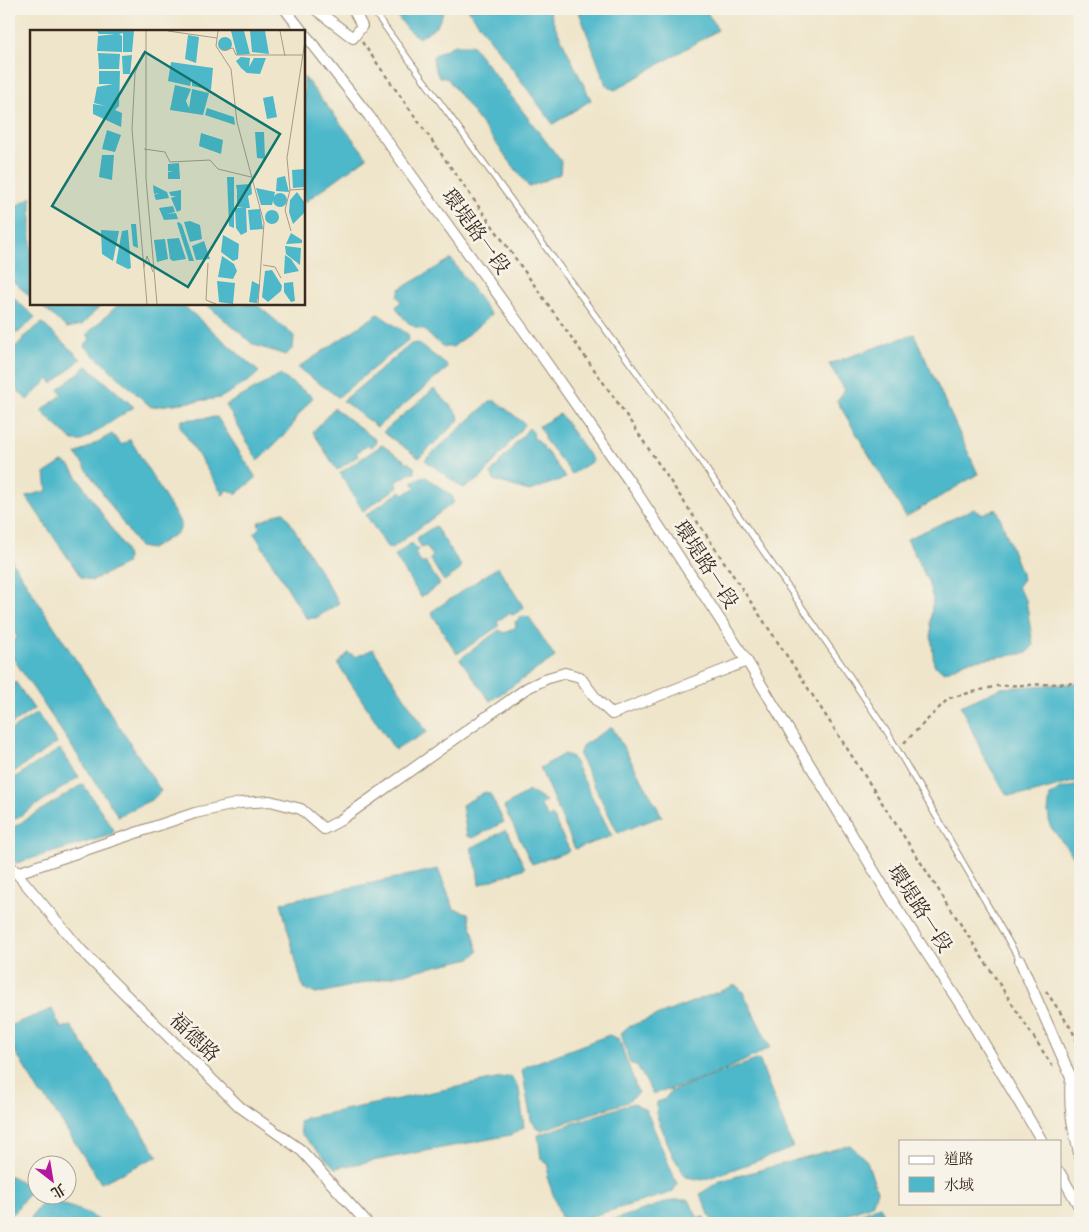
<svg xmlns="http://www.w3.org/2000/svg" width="1089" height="1232" viewBox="0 0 1089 1232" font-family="'IM FELL DW Pica','Noto Serif TC',serif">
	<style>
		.water { fill: #4db8ca; stroke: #447174 }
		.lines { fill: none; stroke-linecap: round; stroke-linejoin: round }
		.service-casing { stroke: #958874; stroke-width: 7 }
		.minor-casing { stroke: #958874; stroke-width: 12 }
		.path { stroke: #958874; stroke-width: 2.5; stroke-dasharray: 4 4; stroke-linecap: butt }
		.service { stroke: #fff; stroke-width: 5 }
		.minor { stroke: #fff; stroke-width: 10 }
		.labels { text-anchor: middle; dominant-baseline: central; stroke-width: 5; stroke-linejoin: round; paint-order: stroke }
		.street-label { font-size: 20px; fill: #3b2a1e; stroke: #f7f3e8 }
		.inset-road { fill: none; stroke: #a79a85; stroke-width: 1 }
		.view { fill: #0f766e; fill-opacity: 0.15; stroke: #0f766e; stroke-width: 2.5 }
		.inset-edge { fill: none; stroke: #3b2a1e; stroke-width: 2.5 }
	</style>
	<rect width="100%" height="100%" fill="#f7f3e8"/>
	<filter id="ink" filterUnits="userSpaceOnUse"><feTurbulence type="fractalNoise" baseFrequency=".02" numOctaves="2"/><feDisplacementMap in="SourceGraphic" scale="10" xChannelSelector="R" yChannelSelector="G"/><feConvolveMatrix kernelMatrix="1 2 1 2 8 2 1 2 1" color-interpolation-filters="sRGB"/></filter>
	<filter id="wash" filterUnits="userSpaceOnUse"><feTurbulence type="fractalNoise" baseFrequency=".0096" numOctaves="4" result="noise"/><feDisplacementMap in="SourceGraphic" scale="20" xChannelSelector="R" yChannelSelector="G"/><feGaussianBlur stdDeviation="1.12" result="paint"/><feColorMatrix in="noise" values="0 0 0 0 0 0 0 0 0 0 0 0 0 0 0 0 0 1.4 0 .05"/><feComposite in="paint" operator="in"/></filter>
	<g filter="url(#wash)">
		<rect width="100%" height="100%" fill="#efe5ca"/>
		<!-- water -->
		<g class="water">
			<path d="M392 9H445L437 26 419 38 408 30Z"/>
			<path d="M468 9H549L554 24 591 100 553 124Z"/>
			<path d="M578 9H705L718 30 615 90 606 85Z"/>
			<path d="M454 45H472L561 161 560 174 529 187 447 78 439 77 434 66 433 56Z"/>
			<path d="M304 77 367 157 305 202 304 200Z"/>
			<path d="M31 197V297L9 278V211Z"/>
			<path d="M451 259 491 315 453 347H444L429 335 424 329C411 329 402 317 396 307L401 301 397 296 400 289Z"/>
			<path d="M9 294 35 317 18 333 16 332 9 337Z"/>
			<path d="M39 304H102L82 325 67 328Z"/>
			<path d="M119 304H182L259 372 249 381 220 398 151 407 84 346 90 339 87 334Z"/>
			<path d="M206 304H256L294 336 293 348 286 355 254 345Z"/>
			<path d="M378 314 409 335 408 340 338 397 298 368Z"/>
			<path d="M42 323 81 359 53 384 49 379 27 400 9 381V348L12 349 24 340 22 338Z"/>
			<path d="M914 334 978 474 906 517 837 401 845 390 829 364Z"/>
			<path d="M418 343 449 367 377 427 343 401 411 344Z"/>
			<path d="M87 366 134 407 82 441H73L41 411 62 395 59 389Z"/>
			<path d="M280 375 313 397 295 419 291 428 258 461 226 405Z"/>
			<path d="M434 389 458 414 459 420 419 458 383 432Z"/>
			<path d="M490 401H496L525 424 481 478 463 488 425 460Z"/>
			<path d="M334 408 376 440 375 444 370 447 368 445 356 453 358 456 337 470 313 432Z"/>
			<path d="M560 414 593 461 572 474 544 439V434L539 426Z"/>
			<path d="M217 417 256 478 236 494 227 489 223 495 180 426 182 420Z"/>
			<path d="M529 428 533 432 534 439 538 440 566 478 529 491 494 480 491 473Z"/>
			<path d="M112 434 122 445 130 439 181 524 179 532 151 549 139 547 76 454Z"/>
			<path d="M382 445 414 467 415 473 409 474 396 482 398 487 363 511 340 473Z"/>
			<path d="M62 462 70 466 124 547 127 557 126 564 91 581 81 577 26 496 47 491 45 473Z"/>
			<path d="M421 477H426L453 497V503L392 548 387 547 366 515 401 491 404 494 416 488 412 482Z"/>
			<path d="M974 509 982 514 997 509 1023 579 1017 587 1026 600 1033 645 1027 653 967 661 945 672 934 665 930 623 933 599 928 581 907 539Z"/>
			<path d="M284 512 339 603 316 618H306L254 533 260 527 258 523 279 513Z"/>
			<path d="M435 526 461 566 460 570 444 581 430 559 433 556 426 546 422 548 417 540 418 537Z"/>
			<path d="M410 544H413L418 550 415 553 422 564 425 562 440 584 421 597 395 556Z"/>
			<path d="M9 557 161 791 153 799 118 816 9 652V646L17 637 9 625Z"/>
			<path d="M498 567 524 608 513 615 509 613 497 622 499 626 457 654 431 612Z"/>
			<path d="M523 616 529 617 555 657 490 701 460 659 499 630 505 633 516 627 515 622Z"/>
			<path d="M373 649 427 732 395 750 338 664 348 653 356 657Z"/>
			<path d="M15 681 34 709 9 726V685Z"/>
			<path d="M1080 683V780L1031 794 1007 795 985 759 961 706 1001 688Z"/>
			<path d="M37 713 57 743 9 775V731Z"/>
			<path d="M612 727 662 816 618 833 579 755 583 745Z"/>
			<path d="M60 749 79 777 9 823V781Z"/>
			<path d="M564 754 572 757 612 836 575 849 540 768Z"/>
			<path d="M83 784 114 830 111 835 16 863 9 853V830Z"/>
			<path d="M1080 785V865L1050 826 1048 812 1050 796 1060 789Z"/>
			<path d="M529 791 546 801 540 804 548 818 552 815 570 851 532 864 504 807Z"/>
			<path d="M485 792 490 794 504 822 473 838 467 836 462 805Z"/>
			<path d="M506 830 525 868 479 885 477 867 471 848Z"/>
			<path d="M438 869 454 909 468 913 478 952 471 958 316 994 303 988 281 903 287 901Z"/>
			<path d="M736 985 743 992 770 1047C738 1067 690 1084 653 1094L638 1067 630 1063 621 1033 628 1027Z"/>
			<path d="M52 1009 61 1028 71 1026 158 1156 101 1183 46 1098 40 1094 9 1041V1026Z"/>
			<path d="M609 1035 619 1039 638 1093 627 1102 542 1130 536 1127 531 1120 522 1069 527 1066Z"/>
			<path d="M759 1059 793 1148 703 1180 686 1177 673 1156 656 1114 657 1102 665 1099 671 1091Z"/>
			<path d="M511 1076 519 1089 524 1127 511 1135 335 1168 301 1134 299 1122 305 1118Z"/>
			<path d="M633 1103 646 1110 677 1184 673 1192 569 1223H563L547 1177 549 1165 541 1159 538 1135Z"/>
			<path d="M850 1145 867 1161 877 1191 872 1205 821 1223H713L700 1194 720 1181Z"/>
			<path d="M9 1175 32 1188 13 1214 9 1213Z"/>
			<path d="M46 1198 90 1214 101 1223H27Z"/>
			<path d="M673 1200H689L697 1217H704L706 1223H604Z"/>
			<path d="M880 1206 888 1223H836Z"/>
		</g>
	</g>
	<g filter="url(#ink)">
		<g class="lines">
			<!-- service casing -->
			<g class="service-casing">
				<path id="service" d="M372 9 691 447 849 675 889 735 1020 961"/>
			</g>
			<!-- minor casing -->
			<g class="minor-casing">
				<g id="minor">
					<path d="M285 9 302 31"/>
					<path d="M315 9 353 38 362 26 353 9"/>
					<path d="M304 33 369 116 525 332 634 488 747 661 891 899 966 1013 1042 1141"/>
					<path d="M9 864 81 950 132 1001 240 1107 301 1150 367 1223"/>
					<path d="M17 873 195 813 240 803 270 801 301 809 324 829 339 821 527 688 548 678 565 673 580 677 597 700 612 714 747 661"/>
					<path d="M1020 961 1071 1077C1068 1108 1073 1128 1080 1157"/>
					<path d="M1060 1173 1080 1208"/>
				</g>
			</g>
			<!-- path -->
			<g class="path">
				<path d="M362 42 620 406 793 665 1053 1067"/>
				<path d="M904 743 949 698 997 686 1080 683"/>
				<path d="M1046 991 1072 1030 1080 1048"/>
			</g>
			<!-- service -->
			<use href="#service" class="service"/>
			<!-- minor -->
			<use href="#minor" class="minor"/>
		</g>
	</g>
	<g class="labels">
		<!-- street labels -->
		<g class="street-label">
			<text transform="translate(475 232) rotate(54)">環堤路一段</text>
			<text transform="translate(705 565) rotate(57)">環堤路一段</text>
			<text transform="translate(919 909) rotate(57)">環堤路一段</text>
			<text transform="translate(194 1038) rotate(44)">福德路</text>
		</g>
	</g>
	<!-- overview -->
	<g transform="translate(30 30)">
		<rect width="275" height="275" fill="#efe5ca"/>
		<path d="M67 1H104L102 22H93V3L89 4 92 6V22L67 21 68 6 85 4H69ZM201 1H214L220 24 207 25ZM220 1H235L239 24 222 22ZM158 5 169 7 166 33 155 29ZM188 14a7 7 0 1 1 14 0a7 7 0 1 1-14 0ZM68 23 90 24 89 39H69ZM102 25 100 44H93L92 26ZM211 27 220 28 219 37 224 28H236L230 44 217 43 211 38 206 31ZM141 32 183 38 181 60 162 56V48L160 56 138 51ZM69 41H90L89 76 85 80 92 83 91 97 63 84V74L75 76 64 73 67 57 83 54H69ZM145 55 161 59 156 71 159 78 162 59 179 63 173 85 140 80ZM243 66 247 87 237 89 233 68ZM177 78 204 87 205 95 175 85ZM77 100 91 105 85 122 72 119ZM225 102H234L235 129 227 128ZM171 103 193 110 191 124 169 116ZM72 125H84L82 150 69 147ZM149 133 150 149H138V142H143L138 141V134ZM275 139V157L263 158 262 140ZM255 146 259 162 246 161 247 148ZM197 147H204V198L199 196ZM221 154 222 164 218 166 220 178H216L217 202 211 205 206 198 205 178H213L207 177V160H221H207L206 155ZM123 155 137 162 139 168 126 170 124 165 129 163 124 164ZM226 158 245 162 242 175H231ZM151 160V180L147 182 141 168 146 166H141L139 162ZM267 162 275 173V182L263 194 259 182 260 170ZM243 170a7 7 0 1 1 14 0a7 7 0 1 1-14 0ZM143 176 145 182 137 184 146 183 148 189 134 190 129 178ZM230 179 233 199 220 200 218 180ZM235 187a7 7 0 1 1 14 0a7 7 0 1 1-14 0ZM160 191 170 195 172 209 160 212 154 192ZM149 192 152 195 164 231H159L147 193ZM101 194H106L108 218 103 216ZM71 200 89 201 83 231 72 224ZM98 200 101 238 98 239 86 233 92 201ZM261 203 272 210V213L256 214ZM193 205 209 214 208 229 203 231 191 222ZM149 208 156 229 143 231 140 229 137 209ZM135 209 138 229 127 232 124 210ZM174 211 180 229 166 230 162 216ZM255 216 271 218 270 235 256 224ZM255 225 261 229 269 241 254 244ZM192 226 204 234 207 241 203 249 188 247ZM242 240 252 256 251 261 238 272 232 267 235 241ZM187 251 205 253 203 274 189 272ZM222 251 230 255 227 273 219 272ZM263 252 265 271 261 272 254 262V253Z" fill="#4db8ca"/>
		<path class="inset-road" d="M116 1V149L127 274M138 1 187 8M188 1 186 16 201 39 207 92 234 193 228 274M250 1 255 26M192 20 203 18 206 25H272M113 23 105 43 102 99 117 274M114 119 135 122 140 132 180 130 188 139 221 147M260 160 275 159M261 201 255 180 260 160 257 128 275 11M178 233 176 270 186 274M233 235 245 237 251 248M114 237 117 226 123 242"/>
		<path class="view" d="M115 22 250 104 158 257 22 176Z"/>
		<rect width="275" height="275" class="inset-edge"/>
	</g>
	<!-- margin -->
	<rect width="1089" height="1232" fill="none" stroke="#f7f3e8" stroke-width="30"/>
	<!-- legend -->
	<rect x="899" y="1140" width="162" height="65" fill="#f7f3e8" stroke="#aca397"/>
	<rect x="909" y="1156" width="25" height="8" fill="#ffffff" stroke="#aca397"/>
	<text x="944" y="1164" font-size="15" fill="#3b2a1e">道路</text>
	<rect x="909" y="1177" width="25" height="15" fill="#4db8ca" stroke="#aca397"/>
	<text x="944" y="1190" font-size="15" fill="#3b2a1e">水域</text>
	<!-- north arrow -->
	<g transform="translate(52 1180) rotate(149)"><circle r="24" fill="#f7f3e8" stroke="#aca397"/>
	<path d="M0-4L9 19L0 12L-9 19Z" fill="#b5179e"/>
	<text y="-8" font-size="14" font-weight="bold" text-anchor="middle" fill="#3b2a1e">北</text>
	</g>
</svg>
